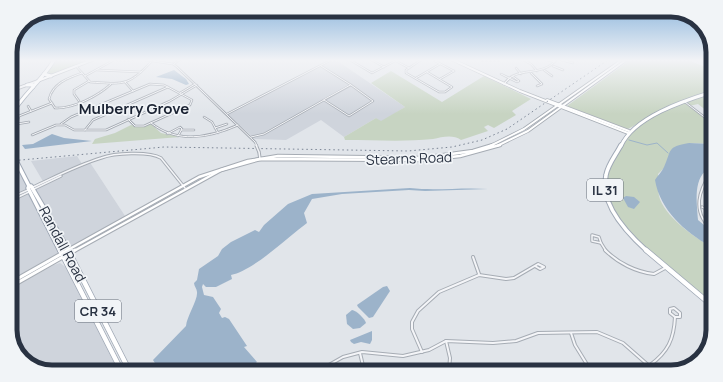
<svg xmlns="http://www.w3.org/2000/svg" width="723" height="382" viewBox="0 0 723 382" font-family="Manrope,sans-serif">
	<style>
		.built { fill: #cfd4dc }
		.green { fill: #c7d4c2 }
		.water { fill: #9cb3ca }
		.lines { fill: none; stroke-linecap: round; stroke-linejoin: round }
		.stream { stroke: #9cb3ca; stroke-width: 1 }
		.minor-far2-casing { stroke: #a6acb4; stroke-width: 2.5 }
		.minor-far1-casing { stroke: #a6acb4; stroke-width: 3.5 }
		.minor-casing { stroke: #a6acb4; stroke-width: 4 }
		.tertiary-casing { stroke: #a6acb4; stroke-width: 3.5 }
		.secondary-far2-casing { stroke: #a6acb4; stroke-width: 3.5 }
		.secondary-far1-casing { stroke: #a6acb4; stroke-width: 4.5 }
		.secondary-casing { stroke: #a6acb4; stroke-width: 5 }
		.primary-far2-casing { stroke: #a0a9b6; stroke-width: 4.5 }
		.primary-far1-casing { stroke: #a0a9b6; stroke-width: 5.5 }
		.primary-casing { stroke: #a0a9b6; stroke-width: 6 }
		.minor-far2 { stroke: #f4f5f8; stroke-width: 1 }
		.minor-far1 { stroke: #f4f5f8; stroke-width: 1.5 }
		.minor { stroke: #f4f5f8; stroke-width: 2 }
		.tertiary { stroke: #f4f5f8; stroke-width: 2 }
		.secondary-far2 { stroke: #fff; stroke-width: 2 }
		.secondary-far1 { stroke: #fff; stroke-width: 2.5 }
		.secondary { stroke: #fff; stroke-width: 3 }
		.primary-far2 { stroke: #fff; stroke-width: 3 }
		.primary-far1 { stroke: #fff; stroke-width: 3.5 }
		.primary { stroke: #fff; stroke-width: 4.5 }
		.rail { stroke: #7a8494; stroke-width: 1; stroke-dasharray: 1.5 3; stroke-linecap: butt }
		.minor-bridge-far1-casing { stroke: #a6acb4; stroke-width: 2.5; stroke-linecap: butt }
		.minor-bridge-casing { stroke: #a6acb4; stroke-width: 3.5; stroke-linecap: butt }
		.minor-bridge-far1 { stroke: #f4f5f8; stroke-width: 1 }
		.minor-bridge { stroke: #f4f5f8; stroke-width: 1.5 }
		.labels { text-anchor: middle; dominant-baseline: central; stroke-width: 3.5; stroke-linejoin: round; paint-order: stroke }
		.shield { fill: #f1f4f7; stroke: #656c78; stroke-width: 1 }
		.shield-label { font-size: 13px; font-weight: bold; fill: #293242 }
		.street-label { font-size: 14px; fill: #293242; stroke: #f1f4f7 }
		.neighbourhood-label { font-size: 15px; font-weight: bold; fill: #1b2333; stroke: #f1f4f7 }
		.rim { fill: none; stroke: #293242; stroke-width: 5 }
	</style>
	<rect width="100%" height="100%" fill="#e1e5ea"/>
	<!-- built -->
	<g class="built">
		<path d="M332 60H336L405 107 381 122 376 118 344 137 321 120 286 140 255 139 227 114Z"/>
		<path d="M77 156 82 164 89 161 127 219 65 252 32 189 44 183 31 161Z"/>
		<path d="M17 166 63 253 10 283V167Z"/>
		<path d="M60 263 67 268 118 368H33L17 354 10 333V289L54 265Z"/>
	</g>
	<!-- green -->
	<g class="green">
		<path d="M55 60H88V61L47 75Z"/>
		<path d="M630 60H688L713 70 712 91 672 105 628 129 567 106Z"/>
		<path d="M391 71 442 102 484 76 531 99 512 111 516 115 494 128 488 125 484 127 488 131 461 140C453 134 442 137 433 139 404 142 374 140 345 140L344 137 376 118 381 121 405 107 371 83Z"/>
		<path d="M712 93V115L698 104 689 106 712 124V144L689 143 658 174C659 181 658 190 659 196 664 216 694 237 710 246L709 301C679 275 608 227 606 185 606 173 614 162 619 151 622 146 625 140 628 135 643 118 690 99 712 93Z"/>
		<path d="M151 124 161 133 180 137 92 144 95 139 115 133 131 125 139 127Z"/>
	</g>
	<!-- water -->
	<g class="water">
		<path d="M174 70 186 79 189 84 186 85 172 79 156 77Z"/>
		<path d="M52 134 64 138 92 141 25 149 22 145 33 144Z"/>
		<path d="M689 143 712 144 711 167C692 177 697 202 698 220L710 230V246C685 232 660 210 655 180 657 176 662 172 664 167 672 150 666 147 689 143Z"/>
		<path d="M410 188C436 191 462 187 488 189L425 191 409 190 342 194 312 199 304 213 307 223C288 237 253 271 231 275L232 279 216 287H206L203 284 202 287 204 295 213 297 221 309 219 313 222 318 225 317 229 319 247 346 244 347 257 362 249 369 158 368 153 360 186 326C187 316 198 300 197 292 197 289 194 286 194 283L197 280 199 269 218 256 222 249 231 242 255 230 259 232 264 225 288 204 312 194Z"/>
		<path d="M626 196 634 197 640 202 634 209 628 207 623 198Z"/>
		<path d="M387 286 390 291 373 317 369 318 358 307 357 305 383 287Z"/>
		<path d="M352 310C356 310 365 319 366 323L360 328 353 329 347 324 346 315Z"/>
		<path d="M372 331V340L370 344 361 342 354 344 351 342 350 340Z"/>
	</g>
	<g class="lines">
		<!-- stream -->
		<path class="stream" d="M629 140 647 145 657 143 668 153"/>
		<!-- minor-far2 casing -->
		<g class="minor-far2-casing">
			<g id="minor-far2">
				<path d="M118 60H131"/>
				<path d="M146 60 173 64 177 67 255 142"/>
				<path d="M350 60 372 73 397 60"/>
				<path d="M372 60 384 67"/>
				<path d="M421 60 406 70V73L439 92H445L452 87 427 72"/>
				<path d="M433 60 454 71"/>
				<path d="M481 60H500"/>
				<path d="M523 60 531 64 537 71"/>
				<path d="M547 60 555 62"/>
				<path d="M561 60 573 63"/>
				<path d="M396 61 409 68"/>
				<path d="M174 64 179 60"/>
				<path d="M76 66 90 82C122 84 128 87 151 62"/>
				<path d="M321 66 351 85"/>
				<path d="M553 66 563 70"/>
				<path d="M516 68 521 74"/>
				<path d="M97 70 141 72"/>
				<path d="M544 70 552 76"/>
				<path d="M82 73C68 78 53 83 49 99L55 108C73 109 98 96 111 84"/>
				<path d="M531 73 542 84 537 86"/>
				<path d="M501 74 517 82 519 81 512 76"/>
				<path d="M85 76 114 60"/>
				<path d="M416 78 440 64"/>
				<path d="M440 79 454 71"/>
				<path d="M125 82 133 91"/>
				<path d="M504 84C516 65 542 78 556 60"/>
				<path d="M504 84 509 79"/>
				<path d="M351 85 373 101 349 116 324 100Z"/>
				<path d="M180 93 195 84"/>
				<path d="M79 101 74 94V90L89 81"/>
				<path d="M685 102 712 123"/>
				<path d="M28 106 31 111"/>
				<path d="M227 114 331 60"/>
				<path d="M204 117 212 122 218 133"/>
				<path d="M29 122 17 124 19 116 52 103"/>
				<path d="M151 123C177 144 209 138 238 125"/>
				<path d="M61 124 71 117 150 84 164 85 192 100 190 105 144 126H135L128 119"/>
				<path d="M215 128 227 124"/>
				<path d="M85 130 93 120 168 87"/>
				<path d="M181 130H194"/>
				<path d="M167 134 180 127 182 129 178 136"/>
				<path d="M32 135 56 125H65L74 130H106L170 101 197 85"/>
				<path d="M251 137 264 134 324 100"/>
			</g>
		</g>
		<!-- minor-far1 casing -->
		<g class="minor-far1-casing">
			<g id="minor-far1">
				<path d="M259 152 260 159"/>
				<path d="M33 187C55 177 78 165 101 158 114 153 149 151 161 158L185 188"/>
				<path d="M34 189 61 176"/>
				<path d="M10 198 28 190"/>
				<path d="M10 201 29 192"/>
				<path d="M702 207 711 211"/>
				<path d="M710 228C692 210 699 191 711 172"/>
				<path d="M592 235 599 237 601 243 592 241Z"/>
				<path d="M601 243 606 251"/>
			</g>
		</g>
		<!-- minor casing -->
		<g class="minor-casing">
			<g id="minor">
				<path d="M605 250C618 263 636 272 654 274L665 268"/>
				<path d="M473 257 479 274"/>
				<path d="M674 308 680 313V317H675L670 313V309Z"/>
				<path d="M571 333 575 345 591 371"/>
				<path d="M446 341 450 358 449 370"/>
				<path d="M422 352 412 329V322L418 311 439 292 479 275 506 279 514 278 538 264 544 267 540 269 535 266"/>
				<path d="M360 353 364 370"/>
				<path d="M650 365C668 352 674 339 675 317"/>
				<path d="M320 370 343 357 362 352 403 356 429 350 446 341 493 343 516 341 538 333 597 332 623 343 656 372"/>
			</g>
		</g>
		<!-- tertiary casing -->
		<g class="tertiary-casing">
			<path id="tertiary" d="M10 91 38 81"/>
		</g>
		<!-- secondary-far2 casing -->
		<g class="secondary-far2-casing">
			<g id="secondary-far2">
				<path d="M453 60 520 91 628 133"/>
				<path d="M40 80 92 60"/>
				<path d="M547 100 629 131"/>
				<path d="M490 146 524 129 622 60"/>
				<path d="M497 146 528 131 626 60"/>
			</g>
		</g>
		<!-- secondary-far1 casing -->
		<g class="secondary-far1-casing">
			<g id="secondary-far1">
				<path d="M66 251 199 177 248 161 278 156 422 158 473 151 493 145"/>
				<path d="M74 251 221 170 260 159 422 160 460 156 500 145"/>
			</g>
		</g>
		<!-- secondary casing -->
		<g class="secondary-casing">
			<g id="secondary">
				<path d="M10 283 68 250"/>
				<path d="M10 287 75 250"/>
			</g>
		</g>
		<!-- primary-far2 casing -->
		<g class="primary-far2-casing">
			<g id="primary-far2">
				<path d="M44 74 51 76"/>
				<path d="M27 85H33V87"/>
				<path d="M10 117C22 95 42 81 54 60"/>
				<path d="M621 146C634 117 683 101 712 92"/>
			</g>
		</g>
		<!-- primary-far1 casing -->
		<g class="primary-far1-casing">
			<g id="primary-far1">
				<path d="M621 145C616 155 608 164 606 175 599 204 628 234 647 251"/>
				<path d="M10 149 29 186H31L69 251"/>
				<path d="M29 186 28 188 60 251"/>
			</g>
		</g>
		<!-- primary casing -->
		<g class="primary-casing">
			<g id="primary">
				<path d="M60 250 120 368"/>
				<path d="M68 250 128 368"/>
				<path d="M646 250 709 303"/>
			</g>
		</g>
		<!-- minor-far2 -->
		<use href="#minor-far2" class="minor-far2"/>
		<!-- minor-far1 -->
		<use href="#minor-far1" class="minor-far1"/>
		<!-- minor -->
		<use href="#minor" class="minor"/>
		<!-- tertiary -->
		<use href="#tertiary" class="tertiary"/>
		<!-- secondary-far2 -->
		<use href="#secondary-far2" class="secondary-far2"/>
		<!-- secondary-far1 -->
		<use href="#secondary-far1" class="secondary-far1"/>
		<!-- secondary -->
		<use href="#secondary" class="secondary"/>
		<!-- primary-far2 -->
		<use href="#primary-far2" class="primary-far2"/>
		<!-- primary-far1 -->
		<use href="#primary-far1" class="primary-far1"/>
		<!-- primary -->
		<use href="#primary" class="primary"/>
		<!-- rail -->
		<path class="rail" d="M10 161 164 147 408 151 452 147 482 140 507 129 608 60"/>
		<!-- minor-bridge-far1 casing -->
		<g class="minor-bridge-far1-casing">
			<path id="minor-bridge-far1" d="M255 142 257 146"/>
		</g>
		<!-- minor-bridge casing -->
		<g class="minor-bridge-casing">
			<path id="minor-bridge" d="M256 145 259 152"/>
		</g>
		<!-- minor-bridge-far1 -->
		<use href="#minor-bridge-far1" class="minor-bridge-far1"/>
		<!-- minor-bridge -->
		<use href="#minor-bridge" class="minor-bridge"/>
	</g>
	<!-- sky -->
	<linearGradient id="sky" x2="0" y2="1"><stop stop-color="#89b4dc"/><stop offset="0.53" stop-color="#f2f3f6"/><stop offset="1" stop-color="#f2f3f6" stop-opacity="0"/></linearGradient>
	<rect width="723" height="114" fill="url(#sky)"/>
	<g class="labels">
		<!-- shield labels -->
		<g class="shield">
			<rect x="587" y="179" width="36" height="22" rx="3"/>
			<rect x="75" y="300" width="46" height="22" rx="3"/>
		</g>
		<g class="shield-label">
			<text x="605" y="190">IL 31</text>
			<text x="98" y="311">CR 34</text>
		</g>
		<!-- street labels -->
		<g class="street-label">
			<text transform="translate(409 158) rotate(-2)">Stearns Road</text>
			<text transform="translate(63 244) rotate(62)">Randall Road</text>
		</g>
		<!-- neighbourhood labels -->
		<g class="neighbourhood-label">
			<text x="134" y="108">Mulberry Grove</text>
		</g>
	</g>
	<!-- crop -->
	<path d="M0 0H723V382H0ZM52 17H671A35 35 0 0 1 706 52V330A35 35 0 0 1 671 365H52A35 35 0 0 1 17 330V52A35 35 0 0 1 52 17Z" fill="#f1f4f7" fill-rule="evenodd"/>
	<path class="rim" d="M52 17H671A35 35 0 0 1 706 52V330A35 35 0 0 1 671 365H52A35 35 0 0 1 17 330V52A35 35 0 0 1 52 17Z"/>
</svg>
